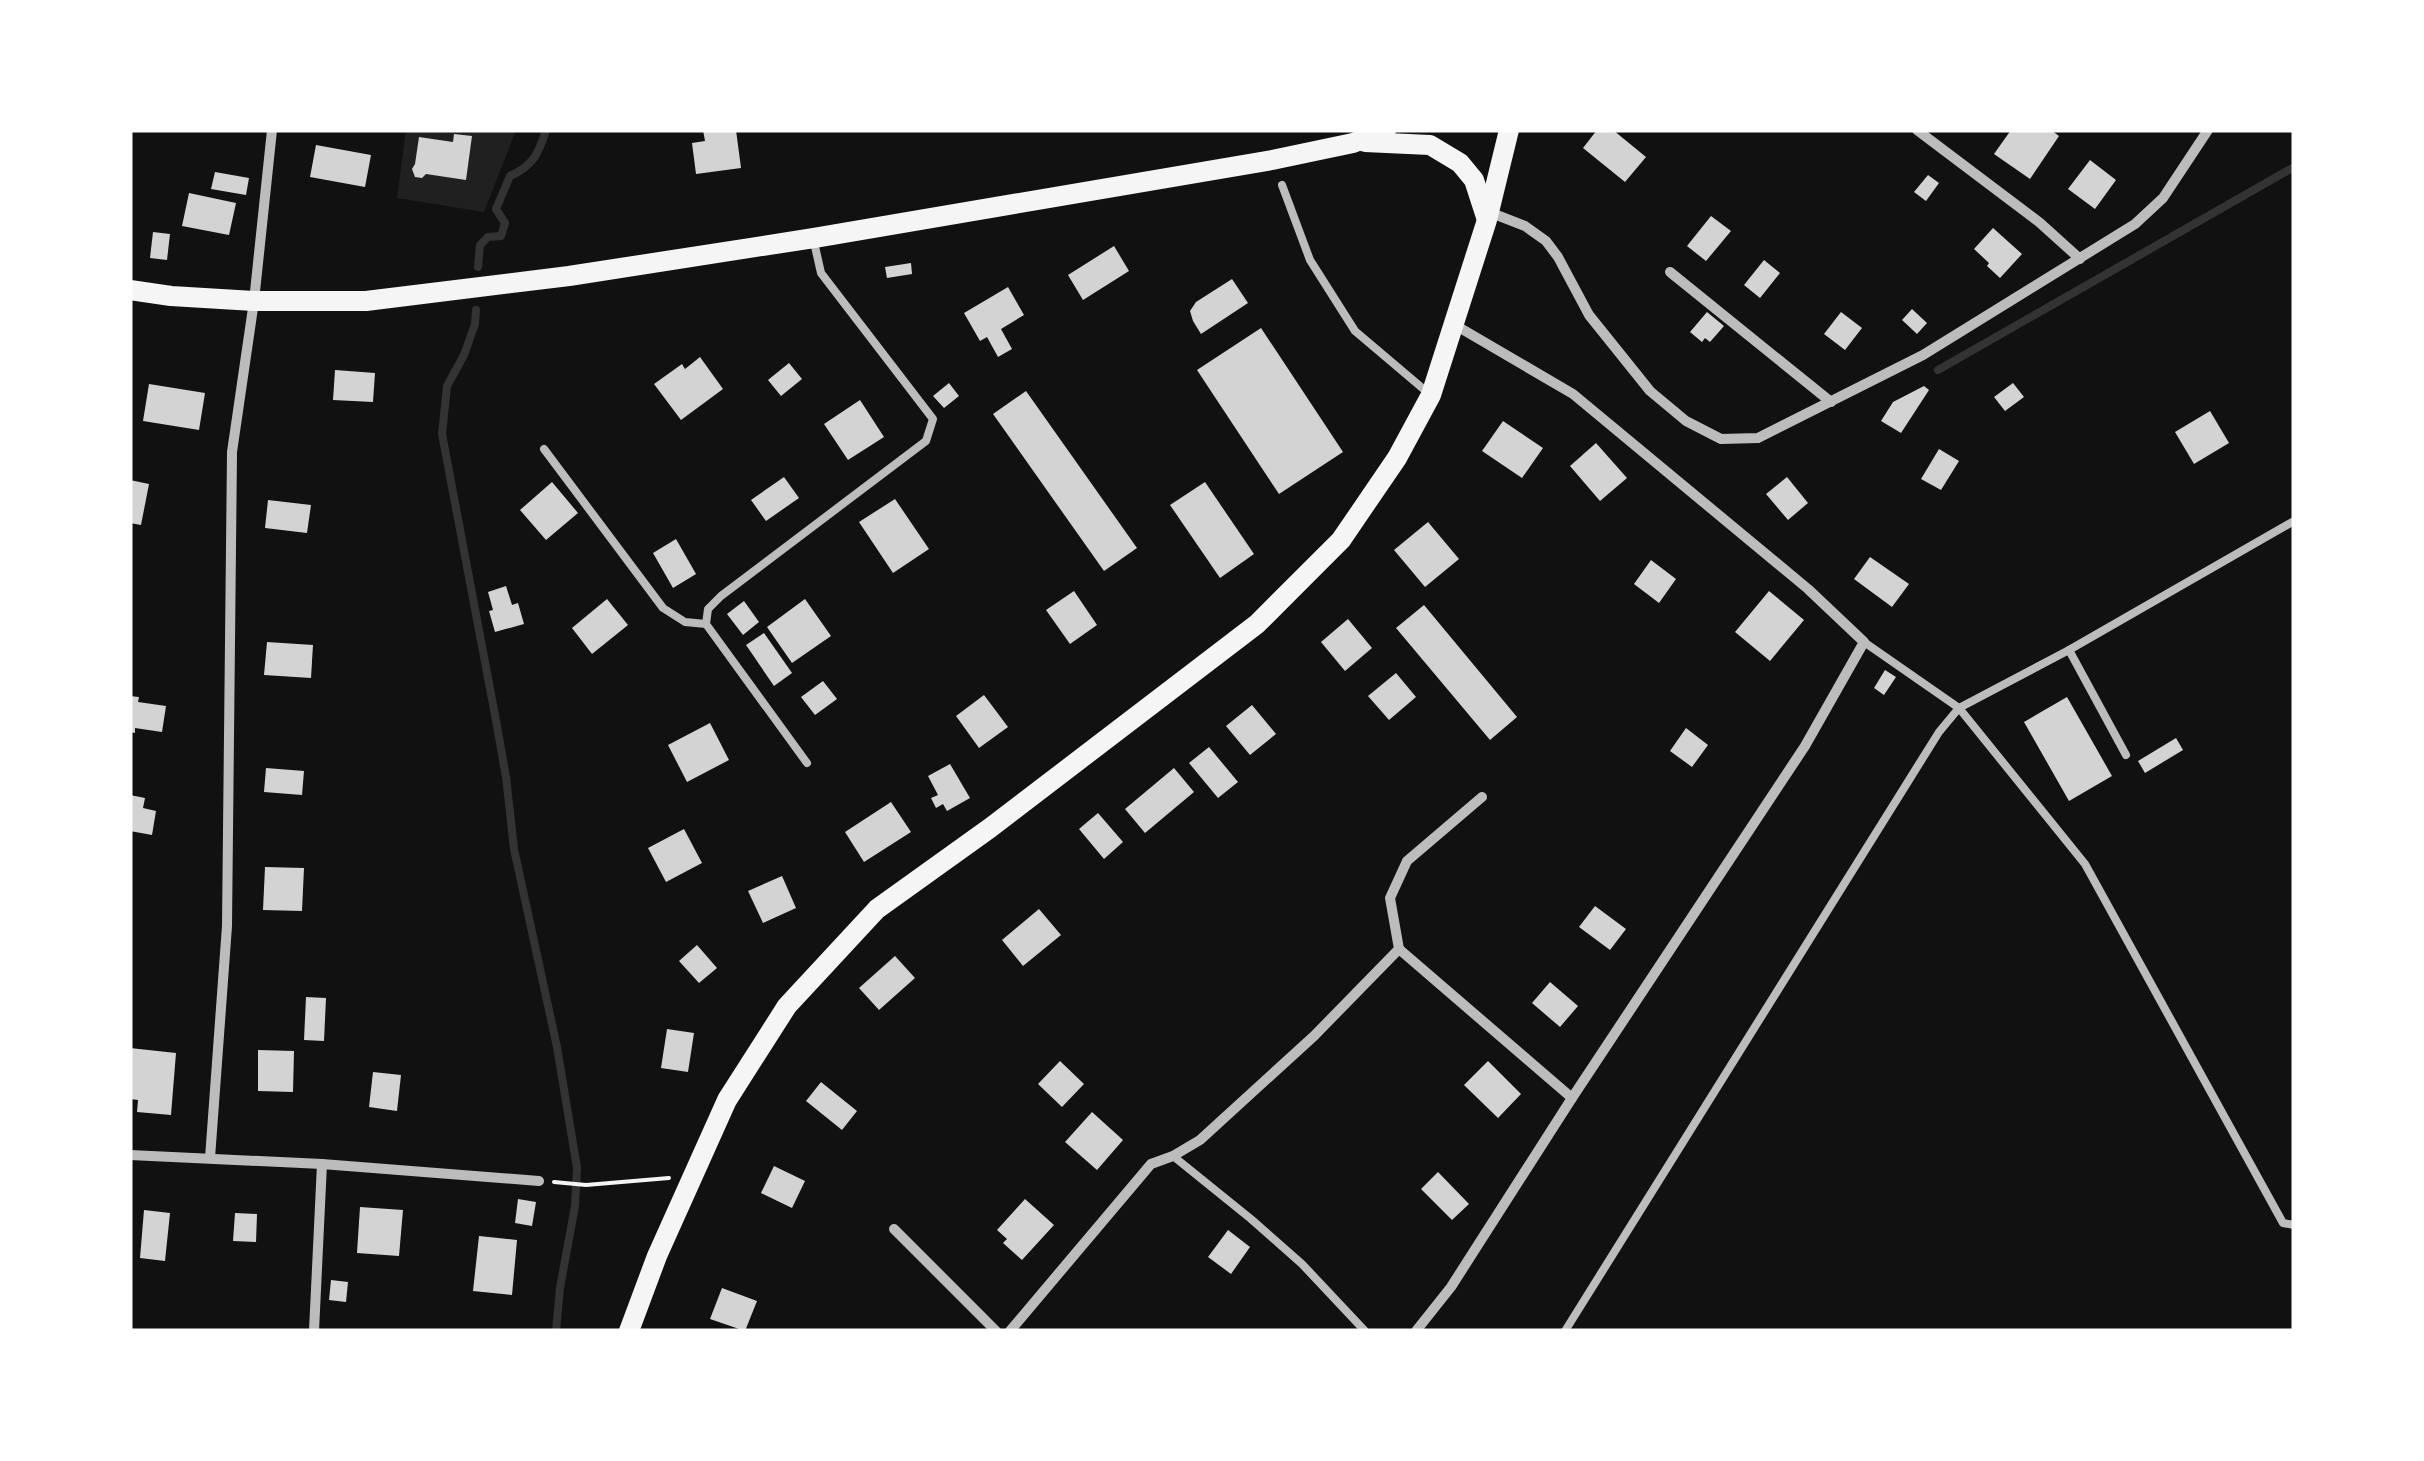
<svg xmlns="http://www.w3.org/2000/svg" width="2424" height="1461" viewBox="0 0 2424 1461" font-family="Rubik,sans-serif">
	<style>
		.green { fill: #202020 }
		.lines { fill: none; stroke-linecap: round; stroke-linejoin: round }
		.stream { stroke: #333; stroke-width: 8 }
		.building { fill: #d3d3d3 }
		.path { stroke: #f5f5f5; stroke-width: 4 }
		.service { stroke: #bcbcbc; stroke-width: 8 }
		.minor { stroke: #bcbcbc; stroke-width: 10 }
		.secondary { stroke: #f5f5f5; stroke-width: 20 }
	</style>
	<rect width="100%" height="100%" fill="#111"/>
	<!-- green -->
	<path class="green" d="M406 130H516L484 212 397 198Z"/>
	<g class="lines">
		<!-- stream -->
		<g class="stream">
			<path d="M478 267 480 245 488 237 501 236 505 223 496 209 510 176C533 166 539 153 546 130"/>
			<path d="M476 310 475 324 464 355 447 386 442 434 495 715 506 777 514 849 557 1047 577 1168 575 1206 560 1288 556 1331"/>
			<path d="M1938 370 2294 167"/>
		</g>
	</g>
	<!-- building -->
	<g class="building">
		<path d="M703 130H736L741 168 696 174 692 143 705 141Z"/>
		<path d="M1597 130H1613L1646 157 1625 182 1583 148Z"/>
		<path d="M2011 130H2051L2059 136 2030 179 1994 154Z"/>
		<path d="M454 134 472 136 466 180 426 174 422 178 415 177 412 169 415 164 419 137 453 142Z"/>
		<path d="M316 145 371 155 365 187 310 177Z"/>
		<path d="M2090 160 2116 180 2095 209 2068 189Z"/>
		<path d="M215 172 249 178 246 195 211 189Z"/>
		<path d="M1928 175 1939 183 1926 201 1914 192Z"/>
		<path d="M189 193 236 203 229 235 182 226Z"/>
		<path d="M1711 216 1731 231 1706 261 1687 246Z"/>
		<path d="M1993 228 2022 254 2000 278 1987 266 1989 263 1974 249Z"/>
		<path d="M153 232 170 234 167 260 150 258Z"/>
		<path d="M1114 246 1129 271 1083 300 1068 275Z"/>
		<path d="M1764 260 1780 273 1760 298 1744 285Z"/>
		<path d="M911 263 912 274 887 278 885 267Z"/>
		<path d="M1232 279 1248 303 1201 334 1193 321 1190 311 1196 302Z"/>
		<path d="M1008 287 1024 315 1001 329 1012 349 998 357 987 337 980 341 964 313Z"/>
		<path d="M1912 309 1927 323 1917 334 1902 320Z"/>
		<path d="M1707 312 1724 326 1710 342 1705 338 1702 342 1690 332Z"/>
		<path d="M1841 312 1862 328 1845 350 1824 334Z"/>
		<path d="M1261 328 1343 452 1279 494 1197 370Z"/>
		<path d="M700 357 723 389 681 420 654 384 682 364 685 369Z"/>
		<path d="M789 363 802 379 781 396 768 380Z"/>
		<path d="M335 370 375 373 373 402 333 400Z"/>
		<path d="M949 383 959 396 944 408 933 396Z"/>
		<path d="M2013 383 2024 397 2005 411 1994 397Z"/>
		<path d="M149 384 205 393 199 430 143 421Z"/>
		<path d="M1924 386 1929 390 1901 433 1881 421 1893 402Z"/>
		<path d="M1026 391 1137 548 1104 571 993 414Z"/>
		<path d="M860 400 884 437 848 460 824 424Z"/>
		<path d="M2210 411 2229 443 2194 464 2175 432Z"/>
		<path d="M1503 421 1543 448 1522 478 1482 451Z"/>
		<path d="M1596 443 1627 478 1600 501 1570 466Z"/>
		<path d="M1939 449 1959 461 1941 490 1921 479Z"/>
		<path d="M784 477 799 498 766 521 751 500Z"/>
		<path d="M1787 477 1808 503 1788 520 1766 494Z"/>
		<path d="M130 480 149 484 141 525 130 523Z"/>
		<path d="M552 482 578 513 546 540 520 510Z"/>
		<path d="M1205 482 1254 554 1220 578 1170 505Z"/>
		<path d="M895 499 929 549 893 573 859 522Z"/>
		<path d="M268 500 311 505 307 533 265 528Z"/>
		<path d="M1428 522 1459 559 1425 587 1394 550Z"/>
		<path d="M676 539 696 574 673 588 653 553Z"/>
		<path d="M1870 557 1909 584 1892 607 1854 579Z"/>
		<path d="M1651 560 1676 579 1659 603 1634 584Z"/>
		<path d="M506 586 512 605 518 603 524 624 495 632 489 611 493 610 488 592Z"/>
		<path d="M1074 591 1097 625 1070 644 1046 610Z"/>
		<path d="M1769 591 1804 620 1770 661 1735 632Z"/>
		<path d="M607 599 628 625 592 654 572 628Z"/>
		<path d="M805 599 831 636 792 663 767 627Z"/>
		<path d="M744 601 759 622 743 635 727 614Z"/>
		<path d="M1424 605 1517 717 1490 740 1396 628Z"/>
		<path d="M1348 619 1372 648 1345 671 1321 642Z"/>
		<path d="M764 633 792 673 774 686 746 645Z"/>
		<path d="M267 642 313 645 311 678 264 675Z"/>
		<path d="M1885 670 1896 677 1884 695 1874 688Z"/>
		<path d="M1396 673 1416 697 1389 720 1368 696Z"/>
		<path d="M823 681 837 699 815 715 801 697Z"/>
		<path d="M984 695 1008 727 979 748 956 716Z"/>
		<path d="M130 696 139 697 138 702 166 706 162 732 135 728V733L130 732Z"/>
		<path d="M2067 697 2112 776 2069 801 2024 722Z"/>
		<path d="M1252 705 1276 734 1250 755 1226 726Z"/>
		<path d="M710 723 729 760 687 782 668 745Z"/>
		<path d="M1686 728 1708 745 1692 767 1670 751Z"/>
		<path d="M2176 738 2183 750 2145 773 2138 761Z"/>
		<path d="M1209 747 1238 782 1218 798 1189 763Z"/>
		<path d="M950 764 970 798 947 811 943 804 936 808 931 798 938 795 928 776Z"/>
		<path d="M266 768 304 771 302 795 264 792Z"/>
		<path d="M1174 768 1194 792 1145 833 1125 809Z"/>
		<path d="M130 795 145 798 143 808 156 811 152 835 130 831Z"/>
		<path d="M891 802 911 832 864 862 845 832Z"/>
		<path d="M1098 813 1123 842 1104 859 1079 829Z"/>
		<path d="M684 829 702 863 666 882 648 848Z"/>
		<path d="M265 867 304 868 302 911 263 910Z"/>
		<path d="M782 876 796 908 763 923 748 891Z"/>
		<path d="M1595 906 1626 929 1610 950 1579 927Z"/>
		<path d="M1039 909 1061 935 1023 966 1002 940Z"/>
		<path d="M697 945 717 968 699 983 679 961Z"/>
		<path d="M895 956 915 978 879 1010 859 988Z"/>
		<path d="M1550 982 1578 1006 1560 1027 1532 1003Z"/>
		<path d="M306 997 326 998 324 1041 304 1040Z"/>
		<path d="M667 1029 694 1033 688 1072 661 1068Z"/>
		<path d="M130 1048 176 1053 171 1115 137 1112 138 1100 130 1099Z"/>
		<path d="M258 1050 294 1051 293 1092 258 1091Z"/>
		<path d="M1060 1061 1084 1084 1062 1107 1038 1084Z"/>
		<path d="M1488 1061 1521 1094 1498 1118 1464 1085Z"/>
		<path d="M373 1072 401 1075 397 1111 369 1107Z"/>
		<path d="M821 1082 857 1111 842 1130 806 1101Z"/>
		<path d="M1092 1112 1123 1140 1097 1170 1065 1142Z"/>
		<path d="M774 1166 805 1181 792 1208 761 1193Z"/>
		<path d="M1438 1172 1469 1204 1452 1220 1421 1189Z"/>
		<path d="M518 1199 536 1202 532 1226 515 1223Z"/>
		<path d="M1025 1199 1054 1225 1022 1260 1003 1243 1007 1239 997 1230Z"/>
		<path d="M360 1207 403 1210 399 1256 357 1253Z"/>
		<path d="M144 1210 170 1213 165 1261 140 1258Z"/>
		<path d="M235 1213 257 1214 256 1242 233 1241Z"/>
		<path d="M1228 1230 1250 1247 1231 1274 1208 1257Z"/>
		<path d="M479 1236 517 1240 512 1295 473 1291Z"/>
		<path d="M331 1280 348 1282 346 1302 329 1300Z"/>
		<path d="M722 1288 757 1301 745 1331 710 1319Z"/>
	</g>
	<g class="lines">
		<!-- path -->
		<path class="path" d="M554 1182 586 1185 669 1178"/>
		<!-- service -->
		<g class="service">
			<path d="M1282 185 1310 260 1355 331 1427 392"/>
			<path d="M544 449 663 608 685 622 706 624"/>
			<path d="M1864 642 1959 708 2085 864 2283 1223 2294 1225"/>
			<path d="M2069 650 2126 755"/>
			<path d="M807 763 706 624 708 609 721 596 926 441 933 419 821 273 814 242"/>
			<path d="M1173 1156 1251 1219 1302 1264 1365 1331"/>
			<path d="M1565 1331 1939 732 1959 708 2069 650 2294 521"/>
		</g>
		<!-- minor -->
		<g class="minor">
			<path d="M1917 130 2039 222 2080 259"/>
			<path d="M1489 212 1525 226 1546 241 1558 257 1589 315 1650 391 1686 421 1721 439 1758 438 1923 355 2135 224 2163 198 2208 130"/>
			<path d="M1670 272 1831 402"/>
			<path d="M1399 949 1572 1098"/>
			<path d="M130 1155 322 1164 539 1181"/>
			<path d="M210 1158 227 926 232 452 254 301 272 130"/>
			<path d="M894 1229 996 1331"/>
			<path d="M314 1331 322 1164"/>
			<path d="M1010 1331 1151 1164 1173 1156 1200 1140 1314 1036 1399 949 1390 898 1407 861 1482 797"/>
			<path d="M1416 1331 1451 1287 1572 1098 1805 746 1864 642 1808 589 1573 394 1455 325"/>
		</g>
		<!-- secondary -->
		<g class="secondary">
			<path d="M1365 142 1430 145 1460 163 1474 180 1486 217"/>
			<path d="M130 290 171 296 254 301H366L569 276 814 238 1272 160 1353 143 1386 130"/>
			<path d="M629 1331 657 1256 727 1100 787 1006 877 909 990 828 1257 624 1341 540 1397 458 1431 395 1487 220 1509 130"/>
		</g>
	</g>
	<!-- border -->
	<rect width="2424" height="1461" fill="none" stroke="#ffffff" stroke-width="265"/>
</svg>
